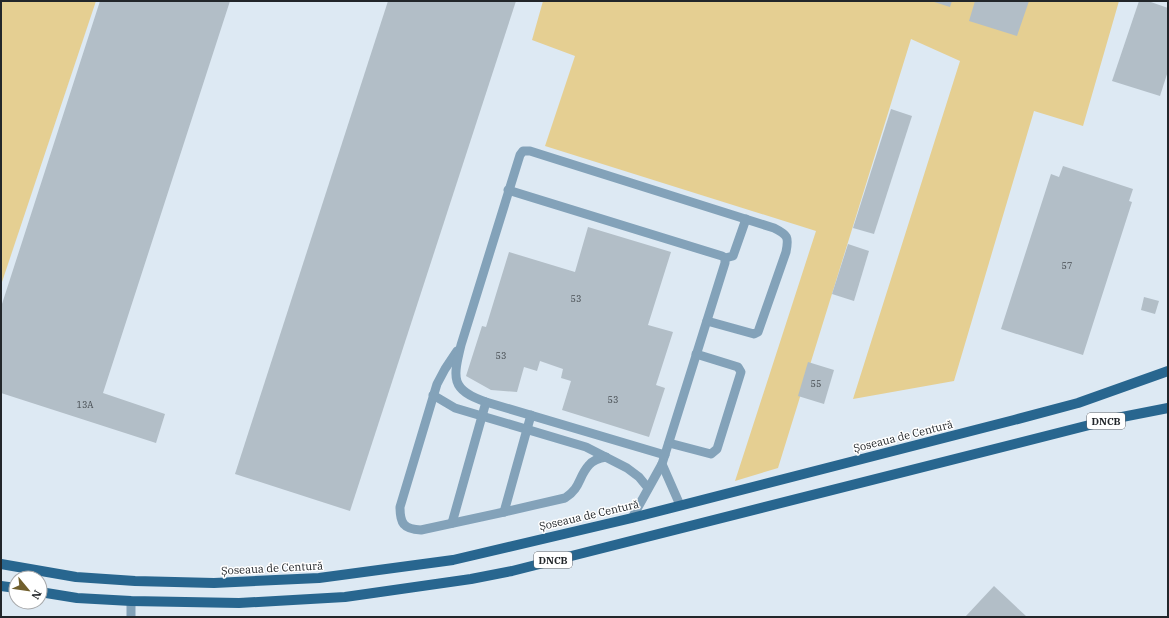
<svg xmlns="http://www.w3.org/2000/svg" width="1169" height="618" viewBox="0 0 1169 618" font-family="'IBM Plex Serif',serif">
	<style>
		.green { fill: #e5cf92 }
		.building { fill: #b2bec7 }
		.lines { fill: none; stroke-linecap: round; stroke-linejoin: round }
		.service { stroke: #83a2b9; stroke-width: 9 }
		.primary { stroke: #28668f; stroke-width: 10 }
		.labels { text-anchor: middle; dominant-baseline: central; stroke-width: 3; stroke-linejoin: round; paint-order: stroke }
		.number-label { font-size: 9px; fill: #464c51 }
		.shield { fill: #fff; stroke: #64676a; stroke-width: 1 }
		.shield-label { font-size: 10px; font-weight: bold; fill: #22262a }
		.street-label { font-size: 11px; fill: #22262a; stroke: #fff }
	</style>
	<rect width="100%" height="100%" fill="#dde9f3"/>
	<!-- green -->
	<g class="green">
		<path d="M1 1H96L1 285Z"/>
		<path d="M543 1H1119L1083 126 1034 111 954 381 853 399 960 61 911 39 778 468 735 481 816 231 545 146 575 56 532 40Z"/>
	</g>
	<!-- building -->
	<g class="building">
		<path d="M100 1H230L103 393 165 414 156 443 1 393V307Z"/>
		<path d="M388 1H516L350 511 235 474Z"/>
		<path d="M931 1H952L950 7Z"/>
		<path d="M975 1H1029L1017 36 969 21Z"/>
		<path d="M1139 1H1148L1168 8V71L1160 96 1112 81Z"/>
		<path d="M891 109 912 116 874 234 853 228Z"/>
		<path d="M1063 166 1133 189 1129 201 1132 202 1083 355 1001 329 1051 174 1059 177Z"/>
		<path d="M588 227 671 252 648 325 673 332 656 385 665 388 649 437 562 410 571 381 561 378 563 369 540 361 537 371 524 367 517 392 491 390 466 376 482 326 486 327 509 252 575 272Z"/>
		<path d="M848 244 869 251 854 301 832 294Z"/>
		<path d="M1144 297 1159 301 1155 314 1141 310Z"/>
		<path d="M808 362 834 370 824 404 798 396Z"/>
		<path d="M994 586 1027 617H965Z"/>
	</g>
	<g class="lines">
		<!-- service -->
		<g class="service">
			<path d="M508 190 722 256 725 258V263L662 464 632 518"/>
			<path d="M725 258 733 256 746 219"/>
			<path d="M457 351 445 369 437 384 400 507C400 523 403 529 421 530L504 512 565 498C581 488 578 477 589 465 593 460 600 458 606 457"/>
			<path d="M433 395 455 408 586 447 627 468 639 477 648 488"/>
			<path d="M669 443 711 454 717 449 741 372 738 367 696 354"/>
			<path d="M665 455 486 402C450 390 453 378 461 345L520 155 523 151H530L774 228C788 235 789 237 786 252L758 332 754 334 707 321"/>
			<path d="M662 464 680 505"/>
			<path d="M504 512 531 415"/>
			<path d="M452 523 486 402"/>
			<path d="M131 617V601"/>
		</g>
		<!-- primary -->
		<g class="primary">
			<path d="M1 564 76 577 135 581 214 583 319 578 453 560 632 518 1014 420 1078 403 1168 371"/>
			<path d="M1 586 16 588"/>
			<path d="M40 592 77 598 131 601 239 603 345 597 471 579 512 571 1117 418 1168 408"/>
		</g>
	</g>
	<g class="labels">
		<!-- number labels -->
		<g class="number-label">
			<text x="1067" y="265">57</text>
			<text x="576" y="298">53</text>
			<text x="501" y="355">53</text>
			<text x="816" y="383">55</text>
			<text x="613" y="399">53</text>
			<text x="85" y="404">13A</text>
		</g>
		<!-- shield labels -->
		<g class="shield">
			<rect x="1087" y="413" width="38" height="16" rx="3"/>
			<rect x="534" y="552" width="38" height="16" rx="3"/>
		</g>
		<g class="shield-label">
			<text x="1106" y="421">DNCB</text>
			<text x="553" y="560">DNCB</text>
		</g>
		<!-- street labels -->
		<g class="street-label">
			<text transform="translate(903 436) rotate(-14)">Șoseaua de Centură</text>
			<text transform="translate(589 515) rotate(-13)">Șoseaua de Centură</text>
			<text transform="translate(272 568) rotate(-3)">Șoseaua de Centură</text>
		</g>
	</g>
	<!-- border -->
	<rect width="1169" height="618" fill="none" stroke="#22262a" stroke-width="4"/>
	<!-- north arrow -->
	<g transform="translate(28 590) rotate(119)"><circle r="19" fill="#ffffff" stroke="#a7a8aa"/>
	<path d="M0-3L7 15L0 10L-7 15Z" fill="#715f2d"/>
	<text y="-6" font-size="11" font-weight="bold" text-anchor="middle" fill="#22262a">N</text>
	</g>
</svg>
